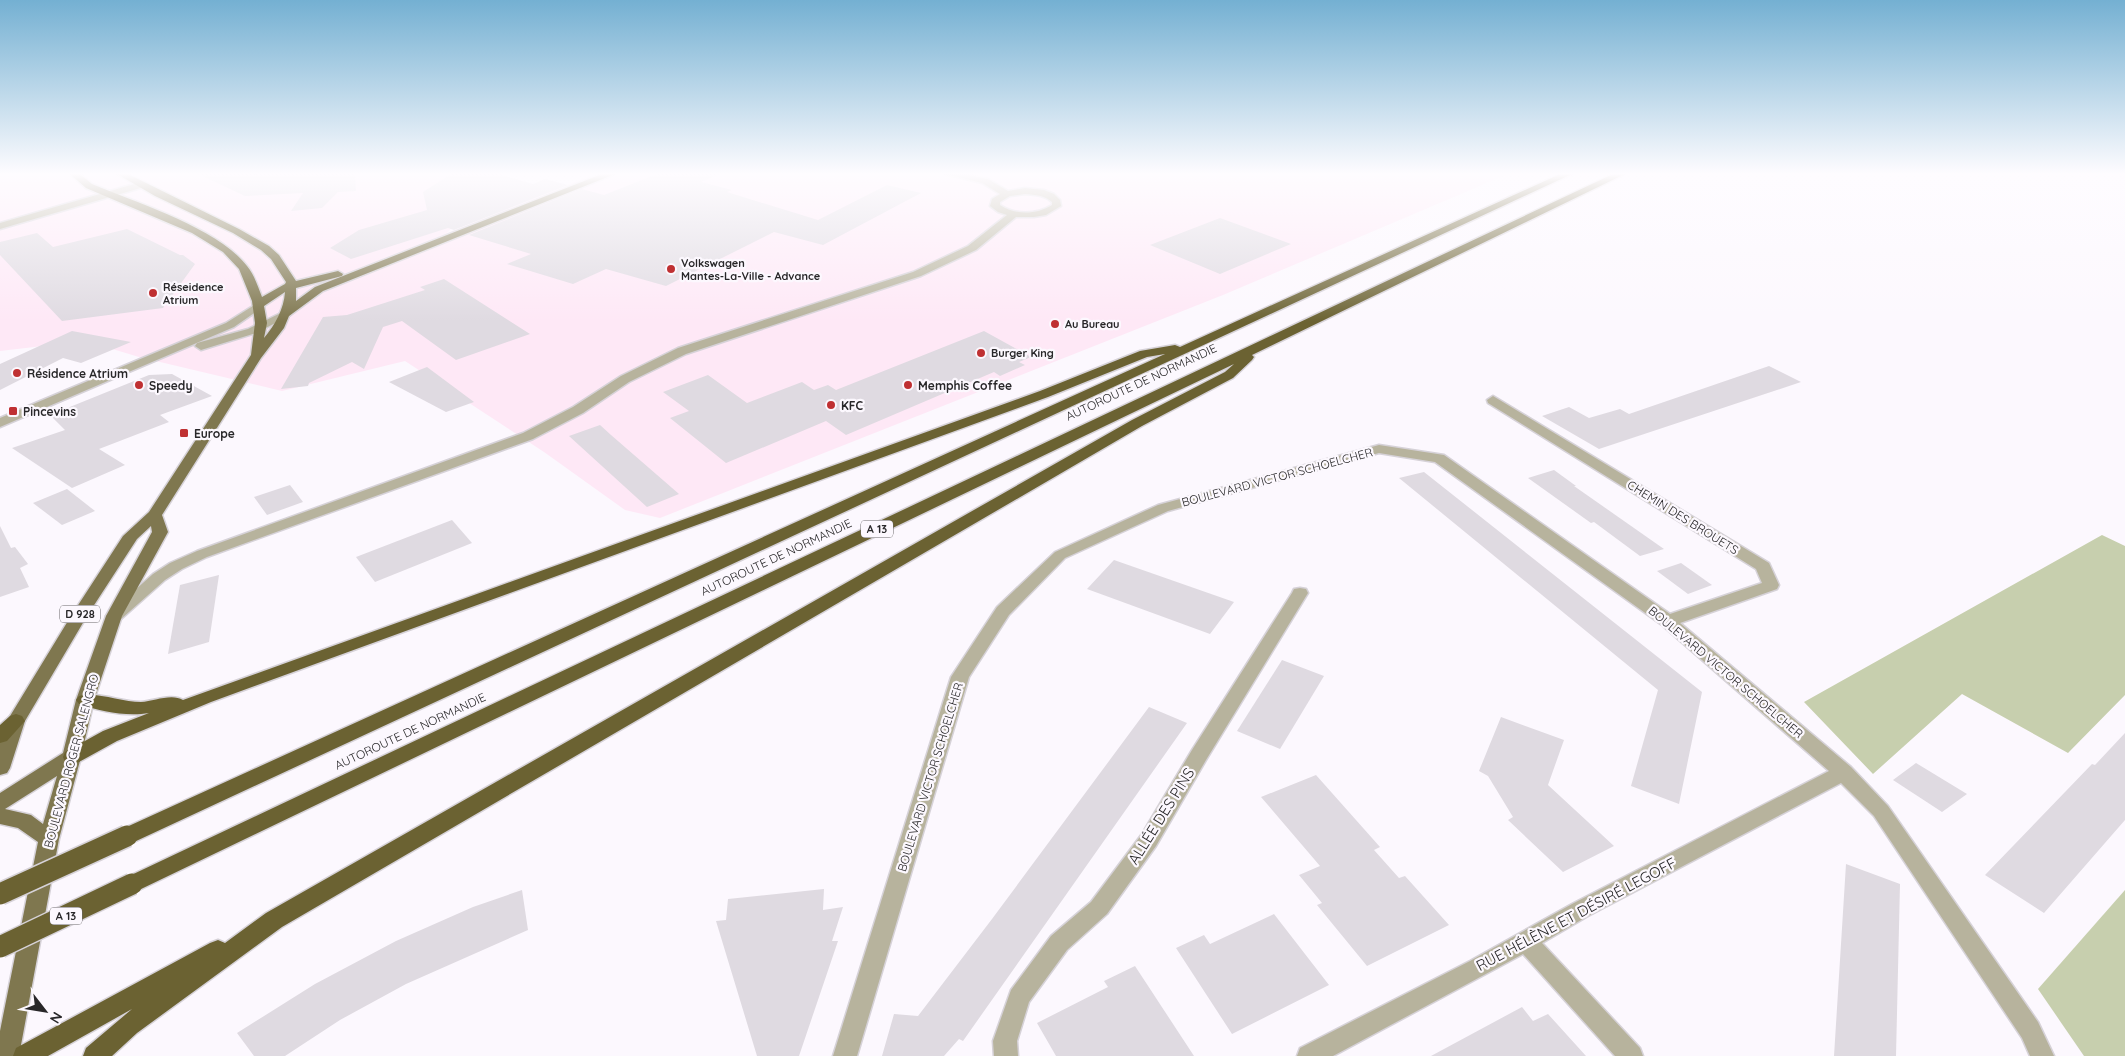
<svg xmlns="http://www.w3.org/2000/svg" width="2125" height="1056" viewBox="0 0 2125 1056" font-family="Quicksand,sans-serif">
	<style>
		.commercial { fill: #fee8f6 }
		.green { fill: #c7cfae }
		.building { fill: #dfdae1 }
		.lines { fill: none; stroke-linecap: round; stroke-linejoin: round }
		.minor-casing { stroke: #d6d2d8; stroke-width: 3 }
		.major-casing { stroke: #d6d2d8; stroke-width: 3 }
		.highway-casing { stroke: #d6d2d8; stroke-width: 3 }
		.minor { fill: #b7b39d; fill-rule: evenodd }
		.major { fill: #7f774f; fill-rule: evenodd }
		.highway { fill: #6b6232; fill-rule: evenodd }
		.highway-bridge-casing { stroke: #d6d2d8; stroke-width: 24; stroke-linecap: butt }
		.highway-bridge { stroke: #6b6232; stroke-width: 21 }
		.poi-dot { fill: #bf3032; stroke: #fcf8fe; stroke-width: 2 }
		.labels { text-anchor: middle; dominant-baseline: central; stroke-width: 4.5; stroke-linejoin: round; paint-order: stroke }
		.far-poi-label { font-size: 11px; font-weight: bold; fill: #282729; stroke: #fcf8fe; text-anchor: start }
		.shield { fill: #fcf8fe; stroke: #686669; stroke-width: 1 }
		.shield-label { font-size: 11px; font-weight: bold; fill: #282729 }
		.poi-label { font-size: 12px; font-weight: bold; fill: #282729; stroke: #fcf8fe; text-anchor: start }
		.street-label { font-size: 12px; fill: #282729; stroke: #fcf8fe }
		.near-street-label { font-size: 15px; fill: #282729; stroke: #fcf8fe }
	</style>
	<rect width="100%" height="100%" fill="#fcf8fe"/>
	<!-- commercial -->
	<path class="commercial" d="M0 174H502L447 233 594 174H1508L1223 295 660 518 625 510 544 452 405 361 282 391 139 357 86 341 0 351Z"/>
	<!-- green -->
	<g class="green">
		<path d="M2102 535 2125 546V695L2068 753 1962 694 1873 774 1804 702Z"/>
		<path d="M2125 890V1056H2084L2038 989Z"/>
	</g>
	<!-- building -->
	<g class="building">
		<path d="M198 174H355L356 191 338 192 322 208 291 211 303 193 245 196Z"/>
		<path d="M451 174H499L533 184 545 179 568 185 454 230 448 228 351 259 330 248 359 230 427 210 423 192Z"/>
		<path d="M657 174H720L701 182 732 190 727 192 818 220 887 185 921 193 823 245 774 232 666 286 606 269 573 284 507 264 531 254 469 235 582 189 604 195Z"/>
		<path d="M1220 218 1291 244 1220 274 1150 245Z"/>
		<path d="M127 229 180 255H183L195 264 163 308 62 321 0 255V242L37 233 53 247Z"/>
		<path d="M444 279 530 334 456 360 402 321 383 327 364 369 352 362 309 383 308 386 281 389 323 317 347 315 425 290 420 287Z"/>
		<path d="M72 331 131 342 81 363 63 358 0 390V364Z"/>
		<path d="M984 331 1031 357 1019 362 1025 365 1000 376 994 372 846 435 826 421 726 463 670 418 689 411 663 392 708 375 747 403 802 382 814 390 828 385 836 390Z"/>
		<path d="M1769 366 1801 382 1599 449 1542 416 1569 407 1589 418 1620 409 1629 414Z"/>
		<path d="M427 367 474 402 446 412 389 382Z"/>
		<path d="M172 374 212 396 160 415 169 422 99 449 125 465 72 488 12 448 65 430 50 415 149 375Z"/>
		<path d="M600 425 611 435 679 494 647 507 569 436Z"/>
		<path d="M1554 470 1576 486H1574L1664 549 1640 556 1594 522 1591 523 1528 478Z"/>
		<path d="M1424 472 1702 692 1679 804 1631 786 1658 690 1399 478Z"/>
		<path d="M290 485 303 502 267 515 254 497Z"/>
		<path d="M67 489 95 511 62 525 33 503Z"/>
		<path d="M452 520 472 543 375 582 356 557Z"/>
		<path d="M0 526 11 548 15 547 28 564 20 568 29 587 0 597Z"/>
		<path d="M1114 560 1234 602 1210 634 1087 589Z"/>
		<path d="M1681 563 1712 585 1688 594 1657 571Z"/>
		<path d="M219 575 209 642 168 654 180 585Z"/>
		<path d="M1282 660 1324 676 1280 749 1237 731Z"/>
		<path d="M1149 707 1187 723 963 1041 959 1039 944 1056H882L894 1014 918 1016 992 919Z"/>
		<path d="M1501 717 1564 740 1548 785 1614 846 1563 872 1508 820 1513 817 1488 776 1479 771Z"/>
		<path d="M2125 733V820L2044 913 1985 875 2092 764 2095 765Z"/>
		<path d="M1916 763 1967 794 1942 812 1893 780Z"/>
		<path d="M1316 775 1380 847 1374 850 1399 878 1405 876 1449 925 1367 966 1317 905 1322 903 1299 875 1320 866 1261 797Z"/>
		<path d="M1846 864 1900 884 1896 1056H1834Z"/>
		<path d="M824 889 823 910 843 907 832 941H838L799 1056H757L716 921 726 920 728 899Z"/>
		<path d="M522 890 528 930 406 984 340 1020 285 1056H254L237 1033 315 984 396 941 473 907Z"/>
		<path d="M1274 914 1329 985 1232 1034 1176 948 1204 935 1210 944Z"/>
		<path d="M1135 966 1194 1056H1056L1037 1023 1108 987 1104 981Z"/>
		<path d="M1522 1007 1533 1021 1548 1014 1586 1056H1431Z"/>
	</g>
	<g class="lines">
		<!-- minor casing -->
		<g class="minor-casing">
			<g id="minor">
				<path d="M945 174H964L988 179 1008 191 1025 188 1044 190 1054 194 1060 200 1061 206 1046 215 1034 217H1016L976 250 921 276 686 354 629 382 583 413 533 439 207 557 182 569 165 580 120 620 114 621 108 620 106 616 153 574 170 563 197 551 523 433 573 407 621 376 678 348 913 272 968 246 1007 215 998 212 990 206 992 199 1000 194 982 183ZM1025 194C1036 195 1044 195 1052 202V205C1036 215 1015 215 1000 205V202L1010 196Z"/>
				<path d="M141 182 144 183V187L0 229V223Z"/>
				<path d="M259 302 265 305 263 307 234 327 0 427V418L226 323Z"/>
				<path d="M285 311 291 314 289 316 256 333 201 350 195 346 197 343 248 329Z"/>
				<path d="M1493 396 1769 563 1779 585 1777 589 1680 623 1851 767 1888 806 2038 1022 2054 1056H2030L2022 1038 1874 816 1841 783 1588 916 1542 943 1640 1048 1643 1056H1615L1523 954 1333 1056H1297L1300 1048 1470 961 1572 904 1829 771 1662 625 1435 462 1379 453 1168 511 1065 558 1009 615 969 677 857 1056H833L951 677 997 607 1055 552 1158 505 1379 445 1444 455 1670 614 1762 583 1756 569 1488 403 1487 400Z"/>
				<path d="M1300 588 1306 589 1308 593 1206 760 1156 846 1107 914 1067 950 1029 1002 1017 1041 1018 1056H994L993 1041 1011 990 1051 936 1091 902 1142 834 1192 750 1292 593 1294 589Z"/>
			</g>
		</g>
		<!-- major casing -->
		<g class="major-casing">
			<path id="major" d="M70 174H80L92 184C137 203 218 228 247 266 254 274 258 287 262 297L285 284 286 282 271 259 261 250 233 233 155 196 117 174H128L239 229 269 246 279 255 296 281 338 271 343 274 342 276 296 288V301L315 287 602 174H615L323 291 289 316 284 328 261 358 162 515 168 532 122 616 94 700 81 757 59 839 19 1056H0V1031L38 842 18 828 0 824V793L63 753 76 700 106 616 152 532 151 526 137 539 87 616 25 721 10 768 7 773 0 775V741L7 721 71 616 123 536 149 512 251 355 255 323 252 301 239 269 223 252 192 233 86 188ZM285 292C284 309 275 325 264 338L267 323 264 306ZM57 776 43 824 31 815 5 809Z"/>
		</g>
		<!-- highway casing -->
		<g class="highway-casing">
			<g id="highway">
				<path d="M1560 174H1572L134 842 127 844 120 842 117 836 120 830 1165 354 1147 357 1048 397 211 702 117 741 79 762 72 764 65 762 63 757 65 752 103 731 149 713C126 717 100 711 79 704L76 700 79 696C95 691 122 702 141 702 154 701 172 693 183 700L1040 391 1140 351 1175 345 1180 347Z"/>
				<path d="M1613 174H1625L1252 355 1254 357 1252 360 1233 378 1142 426 282 927 137 1033 112 1056H83L86 1048 132 1009 48 1056H13L16 1048 210 943 218 940 225 943 266 913 1132 420 1225 372 1234 364 139 890 132 893 125 890 121 884 125 878Z"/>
				<path d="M16 714 22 716 25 721 7 741 0 743V725L10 716Z"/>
			</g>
		</g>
		<!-- minor -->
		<use href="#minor" class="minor"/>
		<!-- major -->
		<use href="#major" class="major"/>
		<!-- highway -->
		<use href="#highway" class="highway"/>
		<!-- highway-bridge casing -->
		<g class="highway-bridge-casing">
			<g id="highway-bridge">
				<path d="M0 894 127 836"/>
				<path d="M0 947 132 884"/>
			</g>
		</g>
		<!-- highway-bridge -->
		<use href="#highway-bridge" class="highway-bridge"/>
	</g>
	<!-- sky -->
	<linearGradient id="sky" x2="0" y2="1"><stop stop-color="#74b0d2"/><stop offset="0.54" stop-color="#fefcff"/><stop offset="1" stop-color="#fefcff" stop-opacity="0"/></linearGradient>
	<rect width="2125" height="322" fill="url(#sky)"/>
	<!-- markers -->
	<g class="poi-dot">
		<circle cx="671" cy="269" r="5"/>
		<circle cx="153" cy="293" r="5"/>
		<circle cx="1055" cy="324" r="5"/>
		<circle cx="981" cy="353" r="5"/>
		<circle cx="17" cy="373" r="5"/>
		<circle cx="139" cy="385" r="5"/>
		<circle cx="908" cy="385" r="5"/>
		<circle cx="831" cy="405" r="5"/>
		<rect x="8" y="406" width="10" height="10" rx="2.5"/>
		<rect x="179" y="428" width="10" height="10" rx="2.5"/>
	</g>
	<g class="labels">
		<!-- far-poi labels -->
		<g class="far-poi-label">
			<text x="681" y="263">Volkswagen<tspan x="681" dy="13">Mantes-La-Ville - Advance</tspan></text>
			<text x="163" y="287">Réseidence<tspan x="163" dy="13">Atrium</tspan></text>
			<text x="1065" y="324">Au Bureau</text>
			<text x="991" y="353">Burger King</text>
		</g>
		<!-- shield labels -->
		<g class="shield">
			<rect x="861" y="520.5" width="32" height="17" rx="4"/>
			<rect x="60" y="605.5" width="40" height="17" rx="4"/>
			<rect x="50" y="907.5" width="32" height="17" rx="4"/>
		</g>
		<g class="shield-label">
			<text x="877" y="529">A 13</text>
			<text x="80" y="614">D 928</text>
			<text x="66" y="916">A 13</text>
		</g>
		<!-- poi labels -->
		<g class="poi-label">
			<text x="27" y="373">Résidence Atrium</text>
			<text x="149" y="385">Speedy</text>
			<text x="918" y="385">Memphis Coffee</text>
			<text x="841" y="405">KFC</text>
			<text x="23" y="411">Pincevins</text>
			<text x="194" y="433">Europe</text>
		</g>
		<!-- street labels -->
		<g class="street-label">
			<text transform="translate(1141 382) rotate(-25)">AUTOROUTE DE NORMANDIE</text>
			<text transform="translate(1277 477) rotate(-15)">BOULEVARD VICTOR SCHOELCHER</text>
			<text transform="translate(1683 517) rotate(32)">CHEMIN DES BROUETS</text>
			<text transform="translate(776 557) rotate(-25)">AUTOROUTE DE NORMANDIE</text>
			<text transform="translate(1726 672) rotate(40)">BOULEVARD VICTOR SCHOELCHER</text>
			<text transform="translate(410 731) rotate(-25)">AUTOROUTE DE NORMANDIE</text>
			<text transform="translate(71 761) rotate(-75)">BOULEVARD ROGER SALENGRO</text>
			<text transform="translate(930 777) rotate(-73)">BOULEVARD VICTOR SCHOELCHER</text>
		</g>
		<!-- near-street labels -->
		<g class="near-street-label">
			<text transform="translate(1161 816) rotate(-58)">ALLÉE DES PINS</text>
			<text transform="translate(1576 914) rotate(-28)">RUE HÉLÈNE ET DÉSIRÉ LEGOFF</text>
		</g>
	</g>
	<!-- north arrow -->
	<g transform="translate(45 1011) rotate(121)" stroke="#fcf8fe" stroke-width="4" paint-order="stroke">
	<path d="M0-4L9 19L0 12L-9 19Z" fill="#282729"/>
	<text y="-8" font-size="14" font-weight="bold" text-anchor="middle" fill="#282729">N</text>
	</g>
</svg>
